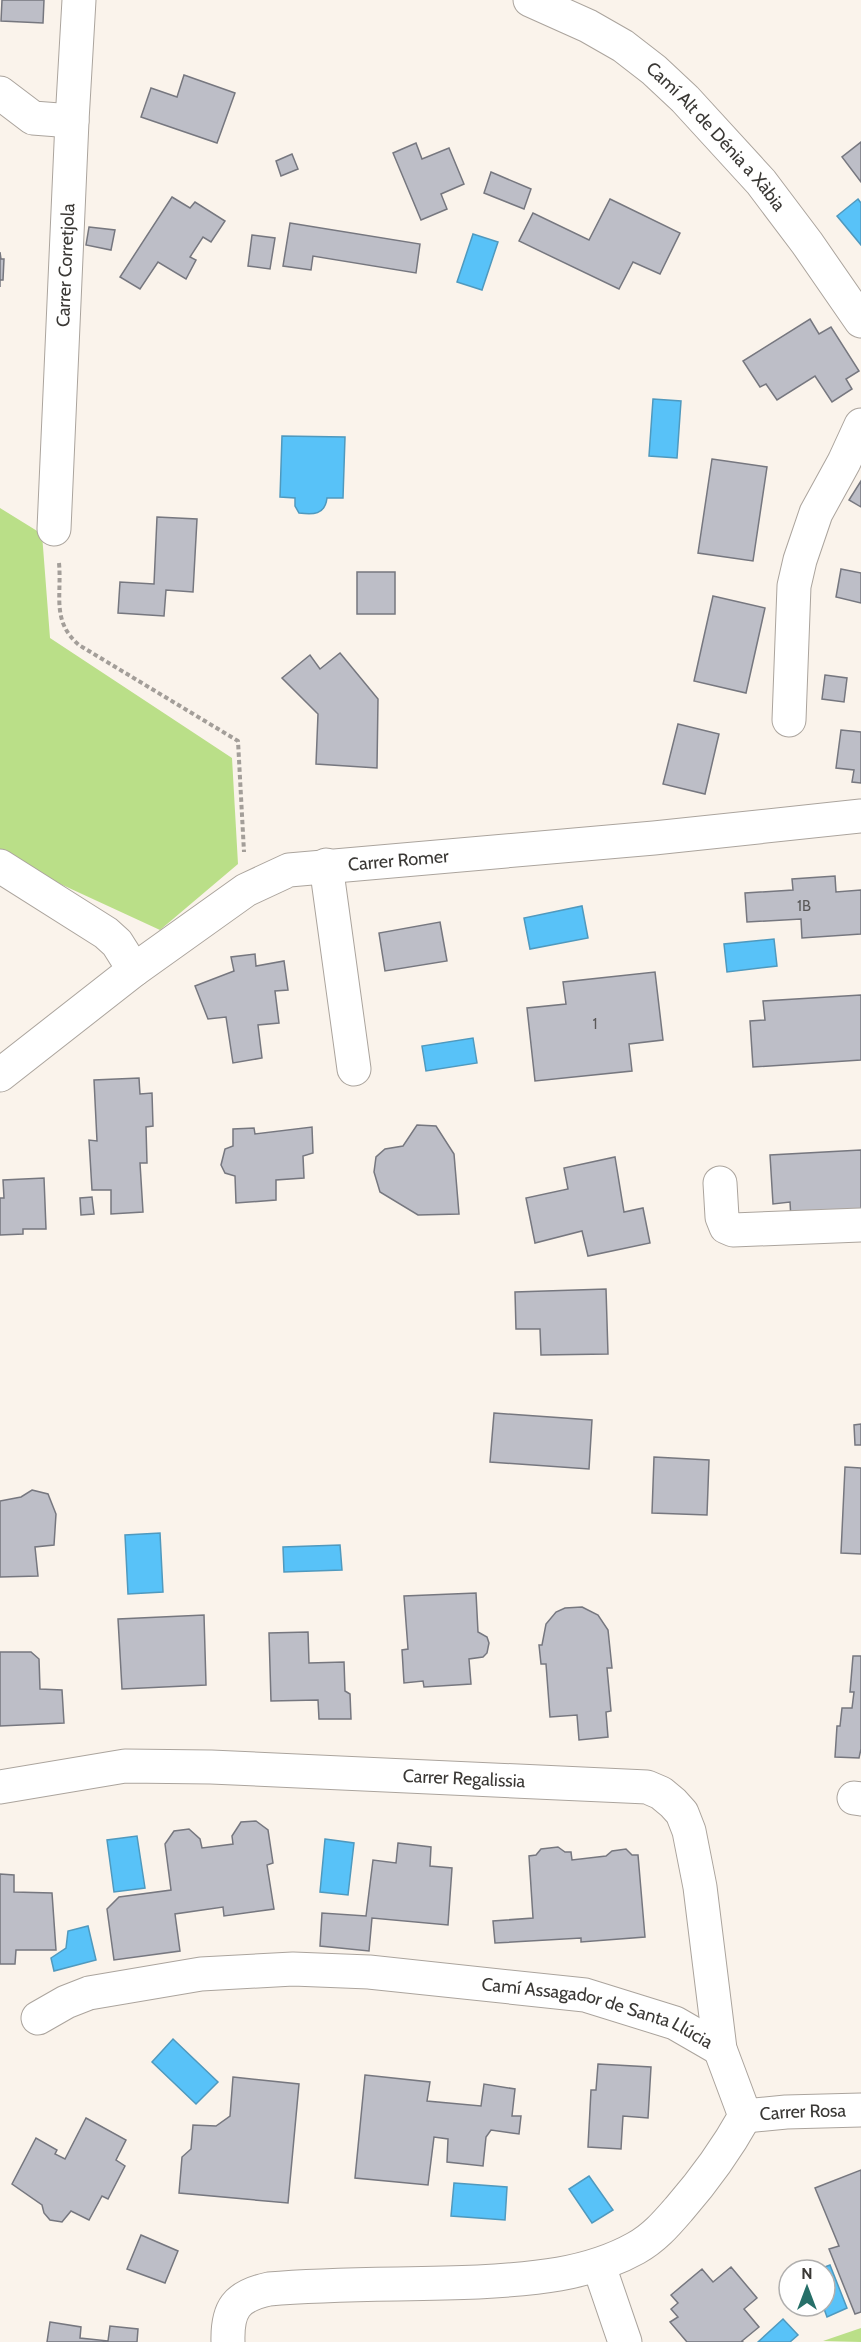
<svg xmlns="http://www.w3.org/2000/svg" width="861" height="2342" viewBox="0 0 861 2342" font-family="Cabin,sans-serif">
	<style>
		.green { fill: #badf88 }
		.water { fill: #58c2f8; stroke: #4f99be; stroke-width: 1.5 }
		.building { fill: #bdbec7; stroke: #76777f; stroke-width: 1.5 }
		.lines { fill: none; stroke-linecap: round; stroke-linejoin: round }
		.minor-casing { stroke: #aba49d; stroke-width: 35 }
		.path { stroke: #a39e99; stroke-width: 4; stroke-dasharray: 4.5 3; stroke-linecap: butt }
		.minor { stroke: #fff; stroke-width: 33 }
		.labels { text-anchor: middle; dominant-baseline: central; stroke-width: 4.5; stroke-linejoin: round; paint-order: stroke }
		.number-label { font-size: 15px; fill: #5b5a5a }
		.street-label { font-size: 18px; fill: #3a3835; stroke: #fff }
	</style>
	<rect width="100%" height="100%" fill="#faf3eb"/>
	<!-- green -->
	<g class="green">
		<path d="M0 508 42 534 50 638 232 758 238 864 160 930 43 876 0 851Z"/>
		<path d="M861 2328V2342L823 2341Z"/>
	</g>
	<!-- water -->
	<g class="water">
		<path d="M858 199 861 203V245L837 216Z"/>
		<path d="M473 234 498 242 482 290 457 282Z"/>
		<path d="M653 399 681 401 677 458 649 456Z"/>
		<path d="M282 436 345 437 343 498H327C325 515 313 515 299 513L295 506V498L280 497Z"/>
		<path d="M582 906 588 938 530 949 524 918Z"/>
		<path d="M774 939 777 966 727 972 724 944Z"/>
		<path d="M473 1038 477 1063 426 1071 422 1046Z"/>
		<path d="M160 1533 163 1592 128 1594 125 1535Z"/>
		<path d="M340 1545 342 1570 284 1572 283 1547Z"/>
		<path d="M137 1836 145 1888 114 1892 107 1840Z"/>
		<path d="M325 1839 354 1843 348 1895 320 1892Z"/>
		<path d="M88 1926 96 1960 54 1971 51 1958 66 1948 68 1931Z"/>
		<path d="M173 2039 218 2082 196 2104 152 2062Z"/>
		<path d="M589 2176 613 2210 592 2223 569 2189Z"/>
		<path d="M454 2183 507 2187 505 2220 451 2216Z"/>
		<path d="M830 2265 847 2308 827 2317 823 2306H825V2270H817Z"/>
		<path d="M783 2319 798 2335 790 2342H758Z"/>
	</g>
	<!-- building -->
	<g class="building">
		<path d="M2 0H44L43 23 1 21Z"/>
		<path d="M184 75 235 93 217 143 141 117 151 88 177 97Z"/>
		<path d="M861 142V182L842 157Z"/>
		<path d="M416 143 422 159 449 148 464 184 441 194 447 209 421 220 393 153Z"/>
		<path d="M292 154 298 169 281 176 276 161Z"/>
		<path d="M491 172 531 189 524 209 484 193Z"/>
		<path d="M172 197 190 208 195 202 225 221 211 242 203 237 190 257 196 260 186 279 158 262 140 289 120 277Z"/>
		<path d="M610 199 680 233 660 274 633 262 619 289 519 241 533 213 589 240Z"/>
		<path d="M290 223 420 244 416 273 313 256 311 270 283 266Z"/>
		<path d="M89 227 115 230 111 250 86 245Z"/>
		<path d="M252 235 275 238 270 269 248 266Z"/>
		<path d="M0 252 1 259H4L3 280H0V287Z"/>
		<path d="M810 319 819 334 831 327 859 371 846 379 852 389 832 402 815 376 777 400 766 384 760 387 743 361Z"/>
		<path d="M712 459 767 467 753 561 698 553Z"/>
		<path d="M861 481V507L849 500Z"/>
		<path d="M157 517 197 519 193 592 166 590 164 616 118 613 120 582 154 584Z"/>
		<path d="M841 569 861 573V603L836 597Z"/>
		<rect x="357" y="572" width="38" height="42"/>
		<path d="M713 596 765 608 746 693 694 681Z"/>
		<path d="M340 653 378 699 377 768 316 764 318 714 282 678 310 655 320 669Z"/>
		<path d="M825 675 847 678 844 702 822 699Z"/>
		<path d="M678 724 719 734 705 794 663 784Z"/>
		<path d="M841 730 861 732V783L852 782 854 770 836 768Z"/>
		<path d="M835 876 836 892 861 890V934L802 938 801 919 747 922 745 893 793 890 792 879Z"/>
		<path d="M440 922 447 961 385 971 379 933Z"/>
		<path d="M255 954 256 966 284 961 288 990 275 991 279 1023 258 1025 262 1058 233 1063 226 1017 208 1019 195 986 234 971 231 957Z"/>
		<path d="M655 972 663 1040 629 1044 632 1071 535 1081 527 1008 566 1004 563 982Z"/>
		<path d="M861 995V1060L753 1067 750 1021 765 1020 763 1001Z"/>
		<path d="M139 1078 140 1094 152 1093 153 1126 146 1127 147 1163H140L143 1212 111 1214V1190H92L89 1140 97 1141 94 1080Z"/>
		<path d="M417 1125 436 1126 454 1154 459 1214 418 1215 380 1192 374 1172 376 1157 385 1149 403 1146Z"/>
		<path d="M312 1127 313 1153 303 1156 304 1178 276 1180V1200L236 1203 235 1176 225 1173 221 1165 225 1149 233 1146V1129L254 1128 255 1134Z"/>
		<path d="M861 1150V1215L791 1219 790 1202 773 1204 770 1155Z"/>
		<path d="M615 1157 624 1212 643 1208 650 1243 588 1256 582 1231 535 1243 526 1198 568 1189 564 1168Z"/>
		<path d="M44 1178 46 1229H23V1234L0 1235V1198H4L3 1180Z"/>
		<path d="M92 1197 94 1214 81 1215 80 1198Z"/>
		<path d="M606 1289 608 1354 541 1355 540 1329H516L515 1292Z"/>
		<path d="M494 1413 592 1420 589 1469 490 1462Z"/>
		<path d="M861 1424V1445H855L854 1425Z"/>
		<path d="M654 1457 709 1460 707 1515 652 1513Z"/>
		<path d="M845 1467 861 1468V1554L841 1553Z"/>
		<path d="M32 1490 48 1494 56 1514 54 1545 35 1547 38 1576 0 1577V1501L21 1497Z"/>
		<path d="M476 1593 478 1632 487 1637 489 1643 487 1653 483 1657 469 1659 471 1684 424 1687 423 1681 404 1683 402 1650 408 1649 404 1596Z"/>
		<path d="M582 1607 598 1615 608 1630 612 1668H607L611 1711 606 1712 608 1737 579 1740 577 1715 550 1717 546 1664H541L539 1645H542L546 1624 556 1612 565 1608Z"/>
		<path d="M204 1615 206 1685 122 1689 118 1619Z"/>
		<path d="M308 1632 309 1663 344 1662 345 1691 350 1694 351 1719H319L318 1700 271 1701 269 1633Z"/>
		<path d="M0 1652H31L39 1659 40 1689 62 1690 64 1723 0 1726Z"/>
		<path d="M853 1656H861V1749L859 1758 835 1757 837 1726H840L842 1708H852L854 1692H850Z"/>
		<path d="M256 1821 268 1830 273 1863 267 1865 274 1909 224 1916 223 1907 175 1914 180 1951 114 1960 107 1909 119 1897 171 1890 165 1844 174 1831 189 1829 200 1839 202 1848 233 1844 232 1836 241 1822Z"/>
		<path d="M398 1843 431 1847 430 1866 452 1868 448 1925 372 1918 369 1951 320 1946 322 1913 366 1916 373 1860 396 1863Z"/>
		<path d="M558 1847 565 1852H571L572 1860 606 1856 612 1851 626 1849 632 1855H638L645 1937 581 1942V1938L495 1943 493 1921 533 1918 529 1856 536 1855 541 1849Z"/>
		<path d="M0 1874 14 1875V1892L52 1893 56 1950H16L15 1964H0Z"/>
		<path d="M598 2064 651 2067 648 2118 623 2116 621 2149 588 2147 591 2090H596Z"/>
		<path d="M365 2075 430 2082 427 2101 481 2106 484 2084 515 2089 512 2116H521L519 2134 491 2130 486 2137 483 2166 447 2162 448 2139 434 2137 428 2185 355 2178Z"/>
		<path d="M233 2077 299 2084 288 2203 179 2193 182 2157 191 2149 193 2125 216 2126 230 2116Z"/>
		<path d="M86 2118 126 2140 116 2160 125 2166 108 2199 102 2196 89 2220 71 2211 62 2222 50 2220 44 2213 42 2205 12 2184 36 2138 57 2150 55 2154 65 2159Z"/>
		<path d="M861 2170V2312L855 2314 829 2249 839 2246 815 2188Z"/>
		<path d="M141 2235 178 2251 165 2283 127 2269Z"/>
		<path d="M731 2267 757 2298 744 2309 759 2327 742 2341 743 2342H687L670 2322 678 2317 671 2309 678 2303 671 2295 702 2269 713 2282Z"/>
		<path d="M50 2322 81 2327 80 2338 108 2341 110 2326 138 2329 137 2342H47Z"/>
	</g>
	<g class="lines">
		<!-- minor casing -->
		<g class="minor-casing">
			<g id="minor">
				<path id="s1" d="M530 0 588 26 623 46 654 70 685 99 761 182 807 243 861 321"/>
				<path d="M0 93 33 118 72 121"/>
				<path id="s2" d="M54 529 72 121 79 0"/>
				<path d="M789 720 794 586 800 560 816 513 844 462 861 425"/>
				<path d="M326 865 354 1069"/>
				<path d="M0 866 106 933 117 943 134 970"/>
				<path id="s3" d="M0 1075 134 970 246 890 289 870 654 838 861 816"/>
				<path d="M720 1183 722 1217 726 1227 733 1230 861 1225"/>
				<path id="s4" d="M0 1787 125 1766 211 1767 647 1787 661 1793 673 1803 682 1813 689 1831 700 1887 720 2049 745 2116C725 2152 706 2178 679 2209 666 2224 654 2238 636 2248 588 2275 532 2279 478 2282 408 2285 338 2283 269 2289 236 2296 227 2309 228 2342"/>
				<path d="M854 1798 861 1799"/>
				<path id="s5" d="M38 2018 66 2002 89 1993 201 1974 293 1969 369 1972 585 1995 675 2023 720 2049"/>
				<path id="s6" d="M745 2116 786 2112 861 2110"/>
				<path d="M599 2266 625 2342"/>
			</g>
		</g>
		<!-- path -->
		<path class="path" d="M59 563C62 595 51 621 79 645L238 741 244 852"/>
		<!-- minor -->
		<use href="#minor" class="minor"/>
	</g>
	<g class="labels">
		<!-- number labels -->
		<g class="number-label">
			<text x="804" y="906">1B</text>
			<text x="595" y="1024">1</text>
		</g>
		<!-- street labels -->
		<g class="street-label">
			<text stroke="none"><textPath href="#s1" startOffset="234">Camí Alt de Dénia a Xàbia</textPath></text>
			<text stroke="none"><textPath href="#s2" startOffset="264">Carrer Corretjola</textPath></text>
			<text stroke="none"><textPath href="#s3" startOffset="465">Carrer Romer</textPath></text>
			<text stroke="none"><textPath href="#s4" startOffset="466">Carrer Regalissia</textPath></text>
			<text stroke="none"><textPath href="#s5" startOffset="572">Camí Assagador de Santa Llúcia</textPath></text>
			<text stroke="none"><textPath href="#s6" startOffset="58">Carrer Rosa</textPath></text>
		</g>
	</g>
	<!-- north arrow -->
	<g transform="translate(807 2288)"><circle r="28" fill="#ffffff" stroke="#b0afae" stroke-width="1.5"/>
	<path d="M0-4.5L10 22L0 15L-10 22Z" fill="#266f68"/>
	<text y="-9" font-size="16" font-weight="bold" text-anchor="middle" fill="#3a3835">N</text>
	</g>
</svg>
